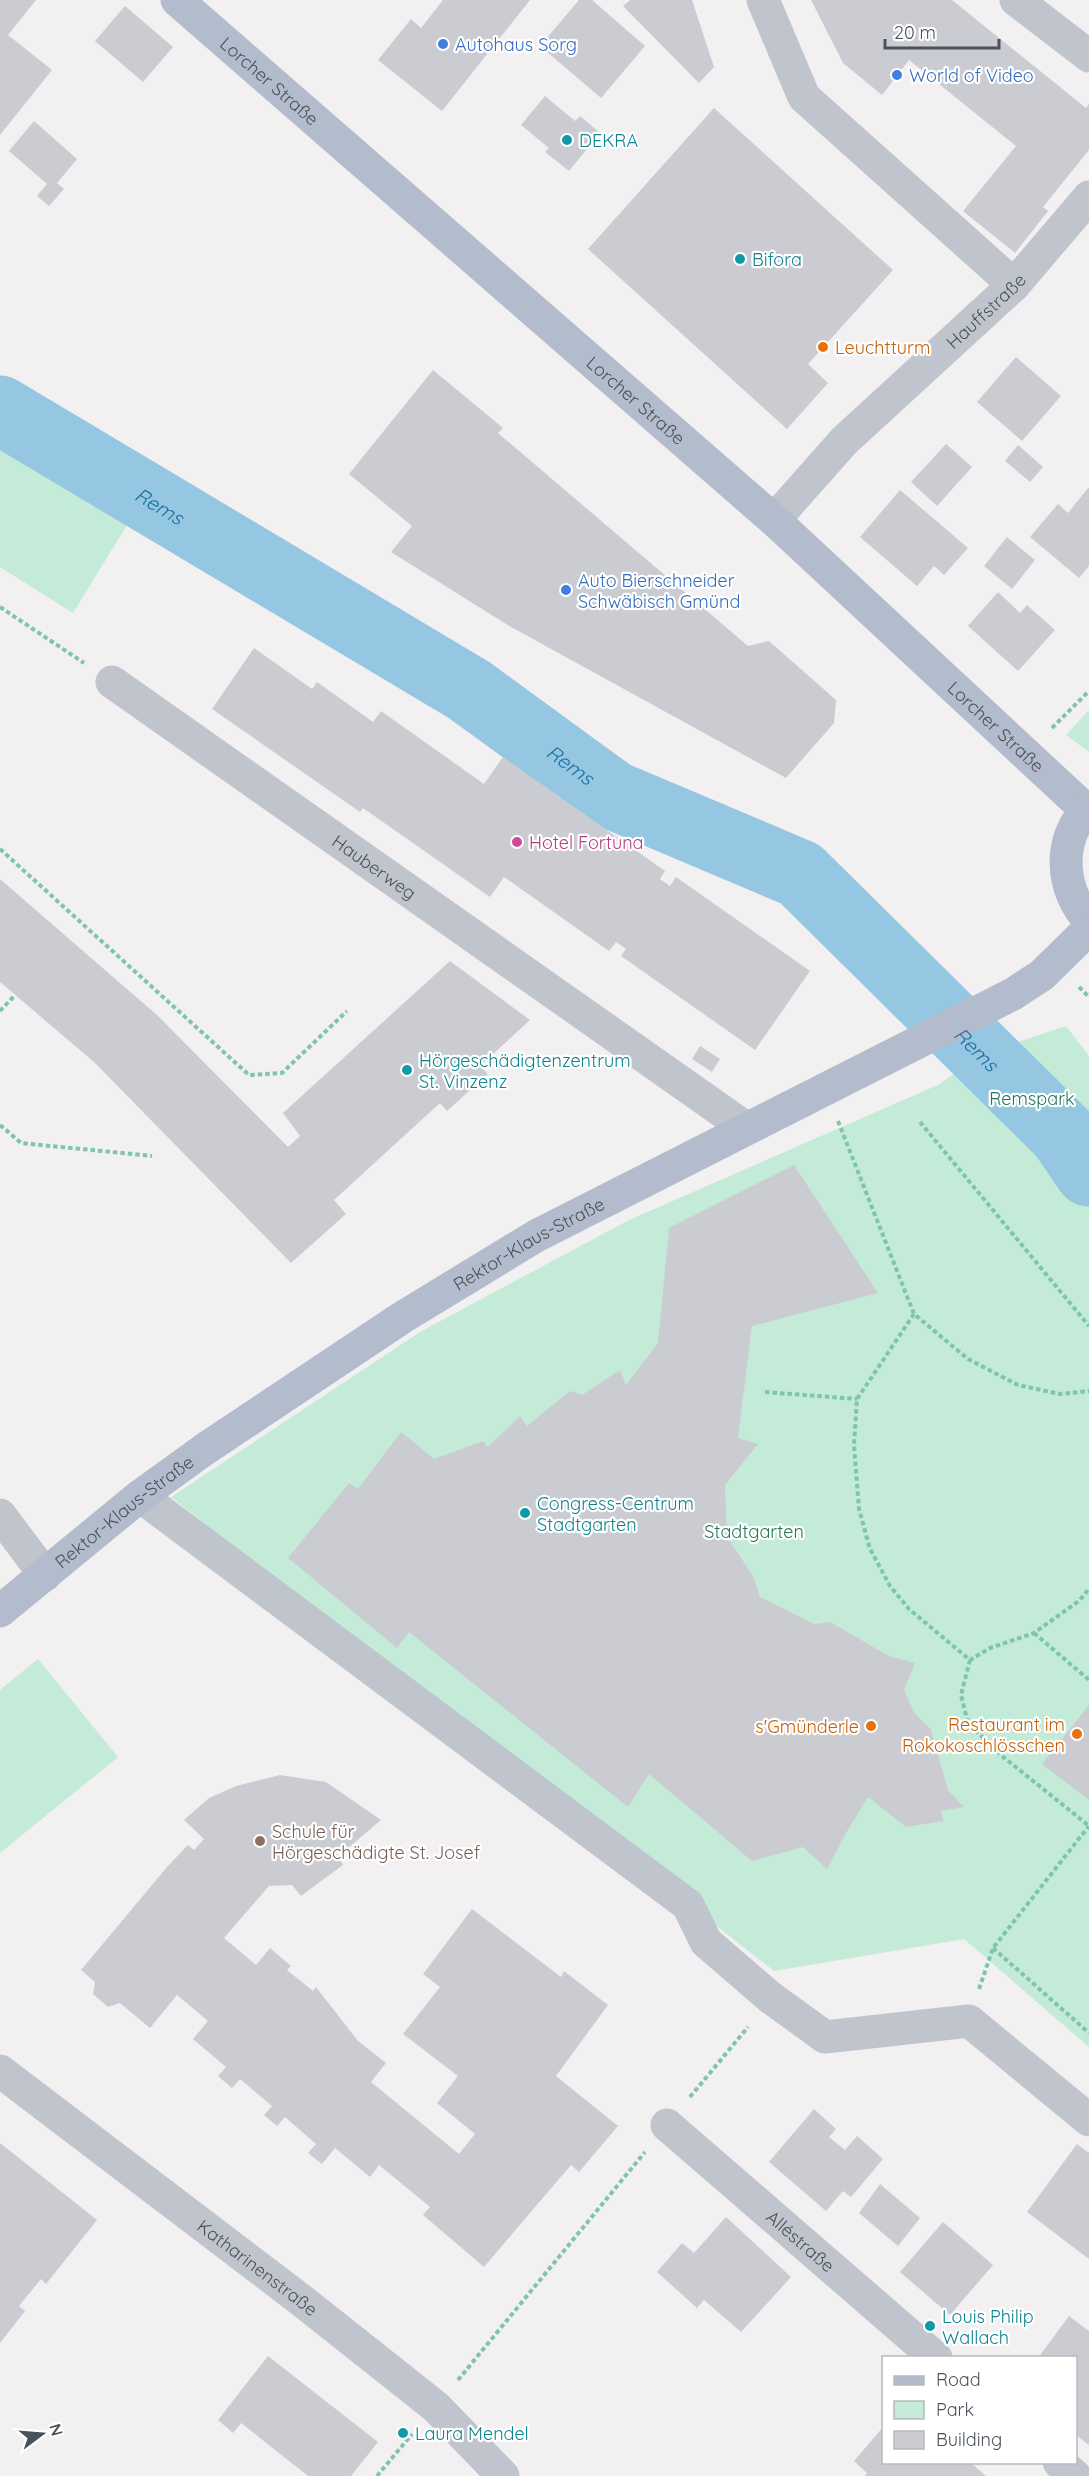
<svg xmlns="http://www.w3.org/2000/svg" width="1089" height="2476" viewBox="0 0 1089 2476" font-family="Quicksand,sans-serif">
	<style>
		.green { fill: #c3ebd8 }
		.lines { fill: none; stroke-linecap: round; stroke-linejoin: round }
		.river { stroke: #95c7e3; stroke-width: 69 }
		.building { fill: #cbccd2 }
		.path { stroke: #7fc5ad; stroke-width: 4; stroke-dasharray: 4.5 3; stroke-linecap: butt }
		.minor { stroke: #c0c5cd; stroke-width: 33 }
		.major { stroke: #b3bccc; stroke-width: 33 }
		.shop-dot { fill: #3f7fe0; stroke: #fff; stroke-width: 2 }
		.culture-dot { fill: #0f9aa8; stroke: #fff; stroke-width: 2 }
		.food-dot { fill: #e8710a; stroke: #fff; stroke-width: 2 }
		.hotel-dot { fill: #d1479c; stroke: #fff; stroke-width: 2 }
		.education-dot { fill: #8d6e63; stroke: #fff; stroke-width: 2 }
		.labels { text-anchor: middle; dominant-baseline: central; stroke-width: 4.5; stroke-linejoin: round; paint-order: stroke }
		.shop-label { font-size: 18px; fill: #366cbe; stroke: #fff; text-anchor: start }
		.street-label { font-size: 18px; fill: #4a515b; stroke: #fff }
		.culture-label { font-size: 18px; fill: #0d838f; stroke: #fff; text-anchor: start }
		.food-label { font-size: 18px; fill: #c56008; stroke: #fff; text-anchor: end }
		.hotel-label { font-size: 18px; fill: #b23c85; stroke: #fff; text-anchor: start }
		.park-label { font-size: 18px; fill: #217658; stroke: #fff }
		.education-label { font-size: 18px; fill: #785e54; stroke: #fff; text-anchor: start }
		.water-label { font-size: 20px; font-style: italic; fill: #1c6f9d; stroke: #fff }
	</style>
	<rect width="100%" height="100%" fill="#f2f0f0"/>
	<!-- green -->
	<g class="green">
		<path d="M0 422 138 507 73 613 0 567Z"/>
		<path d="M1089 710V752L1066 735Z"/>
		<path d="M1066 1026 1089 1056V2047L964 1939 774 1971 171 1497 420 1332 629 1220 940 1084 978 1055Z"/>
		<path d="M38 1659 118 1757 0 1853V1690Z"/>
	</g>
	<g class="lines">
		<!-- river -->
		<path class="river" id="s1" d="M0 410 469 690 613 795 800 874 1063 1134 1089 1172"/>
	</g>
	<!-- building -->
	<g class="building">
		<path d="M0 0H36L8 35 52 70 0 135Z"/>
		<path d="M443 0H530L442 111 378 60 411 19 421 28Z"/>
		<path d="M579 0H592L645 46 601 98 540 46Z"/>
		<path d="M630 0H692L714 67 699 83 623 6Z"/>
		<path d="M811 0H952L1086 108 1089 104V150L1043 207 1048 211 1015 253 963 211 1016 146 909 60 882 95 843 63Z"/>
		<path d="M125 6 173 47 143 82 95 41Z"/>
		<path d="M545 96 575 121 580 116 600 133 569 171 545 152 549 148 521 125Z"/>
		<path d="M714 108 893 270 808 364 828 383 787 429 588 249Z"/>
		<path d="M34 121 77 159 57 183 64 189 49 206 37 196 47 184 9 151Z"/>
		<path d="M1016 357 1061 396 1022 441 977 402Z"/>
		<path d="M433 370 503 428 498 433 748 646 769 641 836 700 834 723 786 778 511 627 391 552 412 526 349 474Z"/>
		<path d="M946 444 972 467 937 506 911 482Z"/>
		<path d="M1018 445 1043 467 1030 482 1005 461Z"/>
		<path d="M1089 487V566L1079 578 1030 537 1058 504 1068 513Z"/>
		<path d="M900 490 968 548 944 575 934 566 917 586 860 537Z"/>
		<path d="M1007 537 1035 560 1012 589 984 566Z"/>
		<path d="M998 592 1020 613 1027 605 1055 630 1018 671 968 626Z"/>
		<path d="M254 648 312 689 317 682 373 722 381 711 484 784 503 757 665 871 660 879 670 886 676 877 810 971 755 1050 621 956 626 949 616 942 609 951 504 877 490 897 363 808 360 812 212 709Z"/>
		<path d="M0 879 157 1015 288 1147 300 1136 283 1113 450 961 530 1020 480 1066 488 1074 447 1111 440 1103 334 1200 346 1214 291 1263 94 1062 0 982Z"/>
		<path d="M700 1046 720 1059 712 1072 692 1059Z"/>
		<path d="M794 1165 878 1293 752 1326 738 1438 758 1444 725 1485 727 1537 753 1576 760 1597 814 1624 830 1622 889 1656 915 1663 904 1690 914 1712 931 1730 948 1790 964 1807 941 1811 944 1821 906 1827 868 1797 846 1833 827 1869 803 1847 752 1861 649 1774 628 1807 409 1632 397 1648 288 1558 349 1483 358 1489 401 1432 434 1459 483 1441 488 1447 520 1416 527 1426 570 1391 582 1395 620 1370 626 1385 658 1343 669 1228Z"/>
		<path d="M1089 1705V1800L1042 1764Z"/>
		<path d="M280 1775 326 1782 381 1820 347 1849 342 1847 334 1849 343 1865 301 1896 292 1885 269 1886 224 1938 256 1965 270 1948 291 1966 287 1970 313 1991 316 1987 358 2041 386 2063 371 2082 459 2154 475 2134 437 2103 458 2076 403 2034 440 1987 423 1974 472 1909 561 1977 564 1971 608 2005 556 2076 618 2126 579 2172 571 2165 484 2267 423 2215 430 2207 379 2165 370 2177 335 2148 322 2164 308 2153 316 2144 285 2117 277 2126 264 2115 272 2106 240 2079 232 2088 218 2076 226 2067 193 2039 208 2021 177 1995 150 2028 120 2003 108 2007 93 1994 95 1982 81 1970 167 1867 188 1845 194 1850 204 1839 184 1820 209 1798 236 1786Z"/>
		<path d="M814 2109 836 2129 829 2137 845 2150 857 2136 883 2159 851 2197 843 2191 826 2211 769 2162Z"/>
		<path d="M0 2143 97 2220 46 2284 41 2279 19 2306 25 2311 0 2343Z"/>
		<path d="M1077 2144 1089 2153V2259L1027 2212Z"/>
		<path d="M880 2184 920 2218 898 2246 859 2213Z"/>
		<path d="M726 2217 791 2277 741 2332 704 2300 697 2308 657 2272 682 2243 694 2253Z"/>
		<path d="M943 2222 993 2265 950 2315 900 2272Z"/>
		<path d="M1069 2316 1089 2331V2445L1076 2435V2358H1038Z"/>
		<path d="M268 2356 378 2442 351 2476H308L241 2423 233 2433 218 2420Z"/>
		<path d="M884 2426V2462H970L986 2476H865L867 2473 854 2461Z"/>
	</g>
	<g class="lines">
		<!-- path -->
		<g class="path">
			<path d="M0 607 84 663"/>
			<path d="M1052 728 1089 691"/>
			<path d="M0 849 249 1075 282 1073 347 1011"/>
			<path d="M1079 987 1089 997"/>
			<path d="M0 1011 15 995"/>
			<path d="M838 1121 914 1314 968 1359 1018 1385 1060 1394 1089 1391"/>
			<path d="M920 1122 1089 1326"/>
			<path d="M0 1125 21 1143 152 1156"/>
			<path d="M914 1314 857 1399 854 1445 859 1509 870 1549 890 1586 909 1609 970 1660 990 1648 1034 1633 1079 1601 1089 1589"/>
			<path d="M765 1392 857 1399"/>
			<path d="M1034 1633 1089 1680"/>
			<path d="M970 1660 961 1695 968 1723 1002 1756 1088 1825"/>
			<path d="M993 1948 1089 2033"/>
			<path d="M979 1989 993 1948 1089 1826"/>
			<path d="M690 2097 748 2027"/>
			<path d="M458 2380 645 2152"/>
			<path d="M377 2476 412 2434"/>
		</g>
		<!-- minor -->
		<g class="minor">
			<path d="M763 0 804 97 1014 285"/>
			<path d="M1016 0 1089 56"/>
			<path id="s2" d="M774 520 844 441 1014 285 1089 197"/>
			<path id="s3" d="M112 682 746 1128"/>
			<path d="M140 1496 688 1905 706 1942 771 1998 825 2037 969 2021 1089 2120"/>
			<path d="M0 1515 45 1575"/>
			<path id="s4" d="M0 2071 301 2300 436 2407 503 2476"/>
			<path id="s5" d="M667 2125 936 2358"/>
			<path d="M1059 2462 1075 2476"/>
		</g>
		<!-- major -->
		<g class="major">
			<path id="s6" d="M177 0 774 520 1086 810"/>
			<path d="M1089 808C1057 837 1060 890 1089 920"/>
			<path id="s7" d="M0 1611 140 1496 205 1449 403 1317 536 1236 1013 994 1042 975 1089 929"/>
		</g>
	</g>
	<!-- markers -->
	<g class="shop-dot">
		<circle cx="443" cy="44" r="6"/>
		<circle cx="897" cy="75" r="6"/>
		<circle cx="566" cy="590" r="6"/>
	</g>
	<g class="culture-dot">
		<circle cx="567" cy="140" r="6"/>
		<circle cx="740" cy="259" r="6"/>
		<circle cx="407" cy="1070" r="6"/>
		<circle cx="525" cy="1513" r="6"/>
		<circle cx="930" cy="2326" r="6"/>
		<circle cx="403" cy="2433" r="6"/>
	</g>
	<g class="food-dot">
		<circle cx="823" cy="347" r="6"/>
		<circle cx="871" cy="1726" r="6"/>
		<circle cx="1077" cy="1734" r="6"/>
	</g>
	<circle class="hotel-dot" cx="517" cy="842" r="6"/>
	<circle class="education-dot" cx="260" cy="1841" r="6"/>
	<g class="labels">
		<!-- shop labels -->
		<g class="shop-label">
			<text x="455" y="44">Autohaus Sorg</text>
			<text x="909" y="75">World of Video</text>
			<text x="578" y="580">Auto Bierschneider<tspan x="578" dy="21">Schwäbisch Gmünd</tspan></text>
		</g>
		<!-- street labels -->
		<g class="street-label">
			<text stroke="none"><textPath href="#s6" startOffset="123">Lorcher Straße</textPath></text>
			<text stroke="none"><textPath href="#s2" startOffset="298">Hauffstraße</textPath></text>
			<text stroke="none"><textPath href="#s6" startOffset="609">Lorcher Straße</textPath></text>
			<text stroke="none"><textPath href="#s6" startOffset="1095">Lorcher Straße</textPath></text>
			<text stroke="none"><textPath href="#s3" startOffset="321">Hauberweg</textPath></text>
			<text stroke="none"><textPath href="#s7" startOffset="645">Rektor-Klaus-Straße</textPath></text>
			<text stroke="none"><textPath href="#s7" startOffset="159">Rektor-Klaus-Straße</textPath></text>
			<text stroke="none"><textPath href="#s5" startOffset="177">Alléstraße</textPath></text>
			<text stroke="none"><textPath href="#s4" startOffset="324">Katharinenstraße</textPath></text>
		</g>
		<!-- culture labels -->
		<g class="culture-label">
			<text x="579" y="140">DEKRA</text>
			<text x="752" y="259">Bifora</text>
			<text x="419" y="1060">Hörgeschädigtenzentrum<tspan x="419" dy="21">St. Vinzenz</tspan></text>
			<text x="537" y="1503">Congress-Centrum<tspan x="537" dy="21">Stadtgarten</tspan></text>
			<text x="942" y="2316">Louis Philip<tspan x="942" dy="21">Wallach</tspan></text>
			<text x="415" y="2433">Laura Mendel</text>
		</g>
		<!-- food labels -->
		<g class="food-label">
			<text x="835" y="347" text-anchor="start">Leuchtturm</text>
			<text x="1065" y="1724">Restaurant im<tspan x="1065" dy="21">Rokokoschlösschen</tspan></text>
			<text x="859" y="1726">s'Gmünderle</text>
		</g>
		<!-- hotel labels -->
		<g class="hotel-label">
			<text x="529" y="842">Hotel Fortuna</text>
		</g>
		<!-- park labels -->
		<g class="park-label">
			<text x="1032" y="1098">Remspark</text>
			<text x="754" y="1531">Stadtgarten</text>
		</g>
		<!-- education labels -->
		<g class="education-label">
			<text x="272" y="1831">Schule für<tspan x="272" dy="21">Hörgeschädigte St. Josef</tspan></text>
		</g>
		<!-- water labels -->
		<g class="water-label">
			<text stroke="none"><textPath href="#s1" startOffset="186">Rems</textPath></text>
			<text stroke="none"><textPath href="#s1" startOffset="672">Rems</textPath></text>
			<text stroke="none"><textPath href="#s1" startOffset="1176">Rems</textPath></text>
		</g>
	</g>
	<!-- legend -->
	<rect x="882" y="2356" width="195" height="108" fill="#ffffff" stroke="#b7b9bd" stroke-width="1.5"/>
	<rect x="894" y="2376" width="30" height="9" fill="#b3bccc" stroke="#b7b9bd" stroke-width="1.5"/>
	<text x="936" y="2386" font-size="18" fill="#4a515b">Road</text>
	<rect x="894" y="2401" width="30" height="18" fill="#c3ebd8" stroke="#b7b9bd" stroke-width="1.5"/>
	<text x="936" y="2416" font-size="18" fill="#4a515b">Park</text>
	<rect x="894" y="2431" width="30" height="18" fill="#cbccd2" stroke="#b7b9bd" stroke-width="1.5"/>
	<text x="936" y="2446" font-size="18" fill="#4a515b">Building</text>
	<!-- north arrow -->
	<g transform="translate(42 2434) rotate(74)" stroke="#ffffff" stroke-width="4.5" paint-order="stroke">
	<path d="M0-4.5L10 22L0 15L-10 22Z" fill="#4a515b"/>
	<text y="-9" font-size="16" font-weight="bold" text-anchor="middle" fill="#4a515b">N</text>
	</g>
	<!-- scale -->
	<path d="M885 39v9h114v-9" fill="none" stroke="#4a515b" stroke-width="3"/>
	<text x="894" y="39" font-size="18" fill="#4a515b" stroke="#ffffff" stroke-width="4.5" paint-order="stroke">20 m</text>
</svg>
